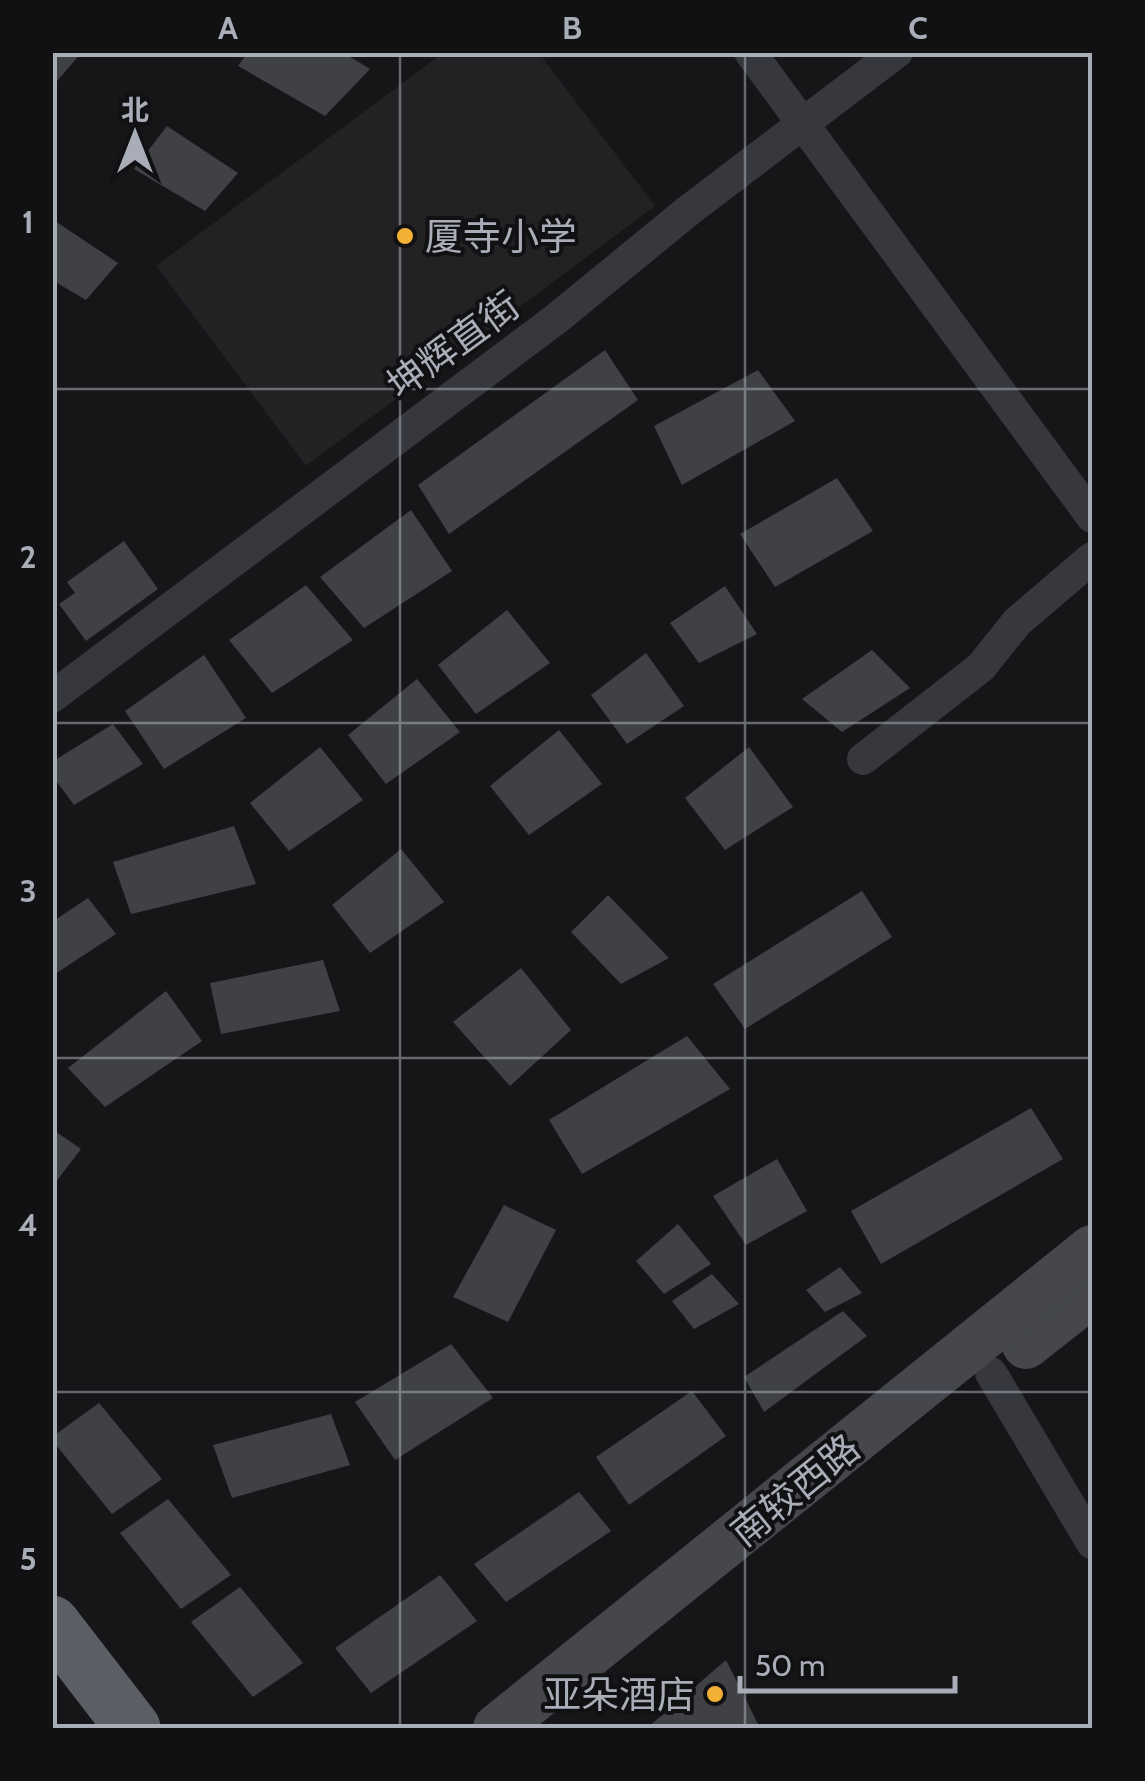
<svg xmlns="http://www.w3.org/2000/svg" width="1145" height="1781" viewBox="0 0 1145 1781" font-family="Cabin,'Noto Sans SC',sans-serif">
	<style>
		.built { fill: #222225 }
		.building { fill: #404145 }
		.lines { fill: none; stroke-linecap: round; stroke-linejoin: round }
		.minor { stroke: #37383d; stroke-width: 32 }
		.secondary { stroke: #45474d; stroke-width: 48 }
		.trunk { stroke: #5b5e65; stroke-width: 55 }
		.grid { fill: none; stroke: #a8adb8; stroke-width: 2.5; stroke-opacity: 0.55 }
		.poi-dot { fill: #f2b134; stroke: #111113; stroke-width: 4 }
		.labels { text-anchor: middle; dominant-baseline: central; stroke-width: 8; stroke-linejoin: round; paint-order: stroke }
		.poi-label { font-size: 38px; fill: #a8adb8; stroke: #111113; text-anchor: start }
		.street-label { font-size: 38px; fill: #a8adb8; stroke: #111113 }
		.neatline { fill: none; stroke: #a8adb8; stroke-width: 4 }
		.grid-label { font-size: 32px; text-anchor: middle; font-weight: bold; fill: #a8adb8 }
	</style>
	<rect width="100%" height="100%" fill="#161618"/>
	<!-- built -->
	<path class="built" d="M443 53H539L655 206 306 466 156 266Z"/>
	<!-- building -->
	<g class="building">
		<path d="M52 52H82L52 87Z"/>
		<path d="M248 52H342L370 69 325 116 238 66Z"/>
		<path d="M167 126 238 173 205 211 134 169Z"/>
		<path d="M52 219 118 263 86 300 52 280Z"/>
		<path d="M605 350 638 400 449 534 418 485Z"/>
		<path d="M758 370 795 421 682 485 654 426Z"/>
		<path d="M837 478 873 531 775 587 740 534Z"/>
		<path d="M411 510 452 571 364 628 320 577Z"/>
		<path d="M124 541 158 589 86 641 59 604 75 593 67 582Z"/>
		<path d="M306 585 353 640 272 693 229 640Z"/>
		<path d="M725 586 757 634 699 663 670 623Z"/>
		<path d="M507 610 550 663 476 714 438 665Z"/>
		<path d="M872 650 910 688 842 732 802 699Z"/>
		<path d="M646 653 684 706 627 744 591 695Z"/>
		<path d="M204 655 246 718 164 769 125 711Z"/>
		<path d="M417 679 460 732 386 784 348 735Z"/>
		<path d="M113 724 143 764 74 805 52 775V762Z"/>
		<path d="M559 730 602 784 529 835 490 786Z"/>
		<path d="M320 747 363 800 289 851 250 803Z"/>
		<path d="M749 747 793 807 725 850 685 798Z"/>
		<path d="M234 826 256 884 131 914 113 862Z"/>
		<path d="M401 849 444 902 370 953 332 905Z"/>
		<path d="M862 891 892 937 745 1029 713 984Z"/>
		<path d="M608 895 669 958 621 984 571 932Z"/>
		<path d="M88 898 116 934 52 976V922Z"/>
		<path d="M323 960 340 1011 221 1034 210 983Z"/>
		<path d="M521 968 571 1030 510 1086 453 1022Z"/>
		<path d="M166 991 202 1041 105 1107 68 1068Z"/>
		<path d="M687 1036 730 1089 582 1174 549 1120Z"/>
		<path d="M1031 1108 1063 1159 881 1264 851 1211Z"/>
		<path d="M52 1129 81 1149 52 1187Z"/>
		<path d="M777 1159 807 1211 746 1245 713 1196Z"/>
		<path d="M504 1205 556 1230 508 1322 453 1297Z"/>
		<path d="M678 1224 711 1264 664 1294 636 1261Z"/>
		<path d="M840 1267 862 1293 825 1312 806 1290Z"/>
		<path d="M712 1274 739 1304 694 1329 672 1301Z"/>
		<path d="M843 1311 867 1336 764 1412 744 1377Z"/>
		<path d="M451 1344 493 1398 395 1460 355 1402Z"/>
		<path d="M692 1391 726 1436 629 1505 596 1457Z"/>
		<path d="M99 1403 162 1479 112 1514 52 1440V1437Z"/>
		<path d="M331 1414 350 1465 232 1498 213 1445Z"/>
		<path d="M579 1492 611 1531 506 1602 474 1564Z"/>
		<path d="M168 1499 231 1575 181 1609 120 1533Z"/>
		<path d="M440 1575 477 1621 371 1693 335 1648Z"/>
		<path d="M240 1587 303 1663 253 1697 191 1622Z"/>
		<path d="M726 1660 760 1728H647Z"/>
	</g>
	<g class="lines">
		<!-- minor -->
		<g class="minor">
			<path d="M750 52 1092 517"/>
			<path d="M52 697 556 319 688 211 897 52"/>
			<path d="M863 759 981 667 1017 622 1092 558"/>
			<path d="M991 1373 1092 1543"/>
		</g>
		<!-- secondary -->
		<g class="secondary">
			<path d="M1026 1345 1092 1293"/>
			<path d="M497 1728 1092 1249"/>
		</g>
		<!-- trunk -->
		<path class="trunk" d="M52 1623 133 1728"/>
	</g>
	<!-- grid -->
	<path class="grid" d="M400 52V1728M745 52V1728M52 389H1092M52 723H1092M52 1058H1092M52 1392H1092"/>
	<!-- markers -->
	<g class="poi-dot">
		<circle cx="405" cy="236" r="10"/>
		<circle cx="715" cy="1694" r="10"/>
	</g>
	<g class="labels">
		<!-- poi labels -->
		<g class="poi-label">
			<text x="425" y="236">厦寺小学</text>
			<text x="695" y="1694" text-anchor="end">亚朵酒店</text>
		</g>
		<!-- street labels -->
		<g class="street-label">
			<text transform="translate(453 345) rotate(-36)">坤辉直街</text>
			<text transform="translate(795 1490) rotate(-39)">南较西路</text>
		</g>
	</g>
	<!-- border -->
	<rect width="1145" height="1781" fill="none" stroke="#111113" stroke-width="110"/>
	<!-- north arrow -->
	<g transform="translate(135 135)" stroke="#111113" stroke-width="8" paint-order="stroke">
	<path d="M0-8L18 38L0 25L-18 38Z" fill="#a8adb8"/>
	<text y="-15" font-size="28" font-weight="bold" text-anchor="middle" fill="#a8adb8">北</text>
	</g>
	<!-- scale -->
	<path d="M740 1676v15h215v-15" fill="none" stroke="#a8adb8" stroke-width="5"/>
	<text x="755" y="1676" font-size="30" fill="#a8adb8" stroke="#111113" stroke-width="8" paint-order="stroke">50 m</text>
	<rect x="55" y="55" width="1035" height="1671" class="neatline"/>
	<g class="grid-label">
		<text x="228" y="39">A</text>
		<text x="572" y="39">B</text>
		<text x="918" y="39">C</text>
		<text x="28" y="233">1</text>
		<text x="28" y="568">2</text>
		<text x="28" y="902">3</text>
		<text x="28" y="1236">4</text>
		<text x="28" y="1570">5</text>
	</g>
</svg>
